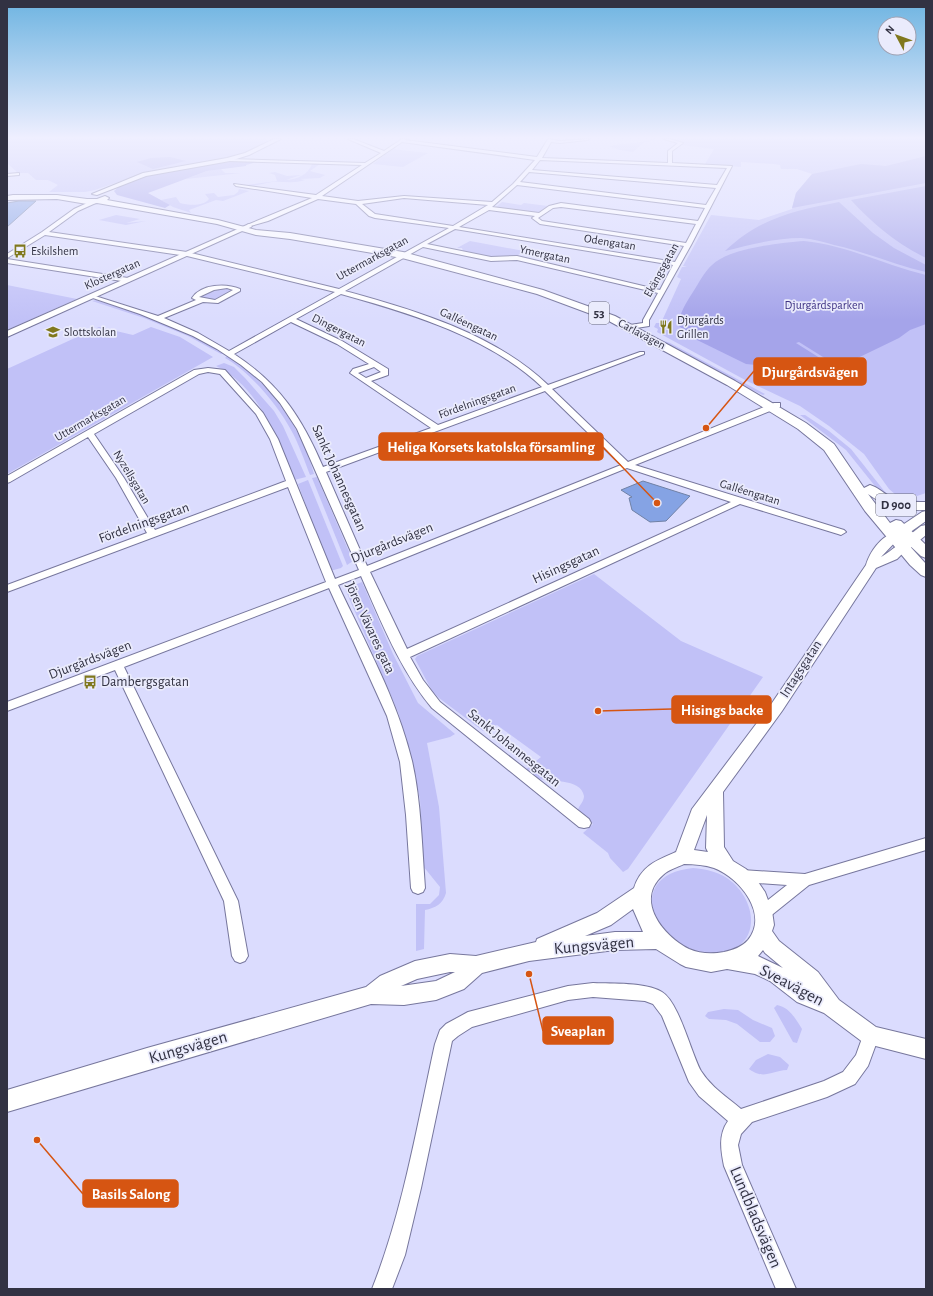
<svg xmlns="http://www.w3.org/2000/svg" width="933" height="1296" viewBox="0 0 933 1296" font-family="'Alegreya Sans',sans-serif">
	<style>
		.green { fill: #c1c1f7 }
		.forest { fill: #a5a4ea }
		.building { fill: #85a3e4; stroke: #7081a5 }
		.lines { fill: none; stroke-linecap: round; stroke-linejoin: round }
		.minor-casing { stroke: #77779d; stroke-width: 2 }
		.tertiary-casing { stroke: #77779d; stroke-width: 2 }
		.secondary-casing { stroke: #77779d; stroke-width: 2 }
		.primary-casing { stroke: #77779d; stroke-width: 2 }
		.minor { fill: #fff; fill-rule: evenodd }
		.tertiary { fill: #fff; fill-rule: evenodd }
		.secondary { fill: #fff; fill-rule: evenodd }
		.primary { fill: #fff; fill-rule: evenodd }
		.labels { text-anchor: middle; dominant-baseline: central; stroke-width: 3.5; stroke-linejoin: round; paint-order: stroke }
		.far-street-label { font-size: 12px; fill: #323243; stroke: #eaebfc }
		.far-poi-label { font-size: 12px; fill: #323243; stroke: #eaebfc; text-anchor: start }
		.far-park-label { font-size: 12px; fill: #3e3384; stroke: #eaebfc }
		.shield { fill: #eaebfc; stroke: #696a7a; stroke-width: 1 }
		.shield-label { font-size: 13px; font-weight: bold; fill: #323243 }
		.street-label { font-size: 14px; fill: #323243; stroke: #eaebfc }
		.poi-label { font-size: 14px; fill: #323243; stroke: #eaebfc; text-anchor: start }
		.near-street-label { font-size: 17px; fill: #323243; stroke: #eaebfc }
		.leader { fill: none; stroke: #d65512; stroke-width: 1.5 }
		.callout-dot { fill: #d65512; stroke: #eaebfc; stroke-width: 1.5 }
		.callout { fill: #d65512; stroke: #d65512; stroke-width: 1.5 }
		.callout-label { font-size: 15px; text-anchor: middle; font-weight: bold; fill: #fff }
	</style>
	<rect width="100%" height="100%" fill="#dbdcfe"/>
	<!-- green -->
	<g class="green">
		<path d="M7 139H264L268 140 243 154 214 162 141 174 95 190 85 192H49L58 185 48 180H36L28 173H18L7 163Z"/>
		<path d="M653 139H656L643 143 633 152 620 150 608 146 641 142Z"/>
		<path d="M671 139H926V493L911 498 896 495 889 489 864 454 829 426 800 406 747 381 657 332 658 329 654 327 656 323H661L681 279 677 277 682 267H687L683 266 711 215 759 220 792 209 796 193 812 174 797 169H781L780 165 774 164 741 162V167L705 164 714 149 681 145 684 143Z"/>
		<path d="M392 149 428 153 403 167 373 164Z"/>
		<path d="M312 164H325H320L310 171 325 175 320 178 300 179 305 180C294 184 283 181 272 182 264 183 254 187 246 185L285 180 277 181 275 175 269 173 275 172 287 176 301 175 286 180C297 179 308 175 312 164Z"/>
		<path d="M221 169 225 173H241L186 179 207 171Z"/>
		<path d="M239 189 249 191 223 201 216 200 189 210 191 213 173 207 161 200 176 197 180 203C188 205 203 207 209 199L205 194 214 193 218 197 234 195 238 192Z"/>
		<path d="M502 202 521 205 524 203 548 206 538 213H534L496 207Z"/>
		<path d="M116 215 140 219 126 223 146 221 126 225 99 220Z"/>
		<path d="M470 241 524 251 518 255 519 257H491L463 251 462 248H457Z"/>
		<path d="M7 285 77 299 7 330Z"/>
		<path d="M224 288 232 290 233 292C219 299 215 302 200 297L211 290Z"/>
		<path d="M96 300C144 313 181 329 224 354H221L188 336 144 318 92 301Z"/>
		<path d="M99 327 133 335 151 327 180 337 213 357 7 474V369Z"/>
		<path d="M658 339 670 343 765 394 763 395 734 382Z"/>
		<path d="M227 356C268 380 302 428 314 474L310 475C304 460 299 444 291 430 278 405 250 372 225 358Z"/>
		<path d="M224 363 234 367 245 378 274 411 283 426 306 477 294 480C279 439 258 386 216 366Z"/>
		<path d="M800 415H805L829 431 851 449 885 492 896 500 883 496 846 450Z"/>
		<path d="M317 477 353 561 347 565 312 478Z"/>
		<path d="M308 480 343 566 341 568 330 571 298 484Z"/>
		<path d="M594 574 681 641 763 677 628 869 623 872 610 858 608 853 583 833 593 824 578 810C579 805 584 802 584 796 581 777 548 783 536 778 532 776 528 773 525 770L541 757 497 725 483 731 439 698 432 691 415 659 417 656Z"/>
		<path d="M362 582 393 654 418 703 455 734 450 737 427 743 439 807 446 893C443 904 435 908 425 910L424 949 416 951V904H430L439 895 440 887 423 866 420 799 398 712 346 591 349 587Z"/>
		<path d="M693 868C706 869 721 872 732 882 755 901 762 942 726 952 664 969 613 876 693 868Z"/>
		<path d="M777 1005C789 1007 796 1019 802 1029L797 1043 793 1042 774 1008Z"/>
		<path d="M724 1009 738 1010 753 1020 772 1028 775 1036 770 1042H760L737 1024 726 1020 709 1019 705 1016 708 1012Z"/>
		<path d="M768 1054 780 1057 789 1065 787 1070C770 1071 764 1080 749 1069L756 1060Z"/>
	</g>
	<!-- forest -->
	<g class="forest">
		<path d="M926 156V183L792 208 796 193 812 174 861 164 886 166Z"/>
		<path d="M170 157 186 161 153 169 137 162 151 158Z"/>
		<path d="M230 162H257L246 165V166L207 171 148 193 170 205 165 208 117 195 114 191C133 172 202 166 230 162Z"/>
		<path d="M926 186V258C897 244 872 223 851 200Z"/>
		<path d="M839 202 873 233 894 248 926 265V272C895 265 866 252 834 245 824 242 813 239 801 238 776 238 749 245 725 251 760 218 793 211 839 202Z"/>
		<path d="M804 241C846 245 885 265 926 275V324L910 330 899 338 839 367 799 342 796 343 831 365 834 368V372L746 364 695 339 679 326C679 313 686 303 693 292 699 283 704 272 712 265 729 248 780 243 804 241Z"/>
	</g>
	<!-- building -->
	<g class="building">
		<path d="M19 201H36L7 227V203Z"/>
		<path d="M643 481 690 496 666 521 650 522 632 510 629 498 632 497 621 490Z"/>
	</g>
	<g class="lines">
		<!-- minor casing -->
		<g class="minor-casing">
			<g id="minor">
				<path d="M348 139H353L384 151 402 139H406L405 140 537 157 548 139 560 141 589 139 587 140 560 143 551 142 542 158 668 163V151L678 143 664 139H670L683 143 672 151V163L732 166 691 245 649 320V326L630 329 627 327 630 325 643 323V320L658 293 517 260 491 261 423 247 345 291C415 310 495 334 548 385L640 352H644V354L552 389 628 462 774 403H780V407L635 465 844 530 846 532 841 535 838 534 740 504 410 657 423 680 440 702 589 819 591 823 589 827 584 828 579 827 432 708C400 670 381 621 361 576L338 585C365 642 397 699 412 761 421 800 422 848 425 888L423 892 418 894 413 892 411 888 406 815 400 762 387 716 329 588 124 667 238 901 248 956 245 961 240 963 235 961 232 956 224 901 115 670 7 711V702L326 582 288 487 7 592V585L147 533 116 478 88 437 10 482 7 483V476L194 370 208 368 225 370 263 413 278 439 335 579 359 570 297 429 280 403 262 382 241 365 217 349 193 336 140 314 87 296 92 295 158 316 196 300 192 298C201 284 226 283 240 289V291L218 303 203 302 164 318 198 333 229 351 335 292 187 256 45 235 9 257 7 258V254L42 232 74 209 96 199 99 201 98 202 78 211 49 232 187 252 339 289 449 228 375 218 369 216 356 204 318 199 268 221 247 227V225L312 198 236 186 234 184 316 195 362 165 228 161 226 160 228 159 365 163 381 153ZM402 142 535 160 513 184 492 202 404 196 358 201 322 196ZM540 160 727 168 717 185 532 170ZM529 172 716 188 706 205 520 182ZM517 185 705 208 698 221 561 203 549 206 539 213 492 207ZM404 198 488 205 453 226 375 214 362 204ZM561 207 696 224 686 243 542 221 538 218 553 208ZM489 210 535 216 532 218 540 224 684 246 675 262 459 227ZM455 229 673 265 660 290 517 256 491 257 427 244ZM227 288 233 290 215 300 199 297 214 290ZM341 294C409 313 490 337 542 387L438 425 371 381 388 375V369L342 341 296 319ZM291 322 337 344 369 364 353 369 350 373 431 428 323 467C302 418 280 384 234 354ZM374 367 381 372 366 378 358 373ZM208 372 220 374 256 414 270 439 286 481 155 530 124 478 94 434 199 374ZM545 391 621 465 367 566 326 472ZM627 468 731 502 407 649 370 572Z"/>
				<path d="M19 173V175L7 176V174Z"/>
				<path d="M7 259 128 278 131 280 128 282 7 263Z"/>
				<path d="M926 838V850L809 885 768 918 763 919 758 918 756 913 758 908 787 885 742 882 737 880 735 876 737 872 742 870 805 874Z"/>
				<path d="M593 983C613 984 645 982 662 992 679 1002 691 1053 701 1071 711 1087 727 1097 741 1109L824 1081 843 1072 856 1055 865 1030 871 1028 877 1030 879 1036 868 1066 855 1084 827 1097 752 1122 741 1134 738 1145 742 1165 796 1289H776L724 1166C721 1151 718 1135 728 1121L699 1096 689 1082 662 1016 653 1004 645 1001 593 997 568 1000 472 1027 458 1036 452 1041 421 1188 405 1255 392 1289H372C403 1211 417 1126 435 1044L440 1030 446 1024 468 1012 568 986Z"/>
			</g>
		</g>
		<!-- tertiary casing -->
		<g class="tertiary-casing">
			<g id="tertiary">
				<path d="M274 139H281L249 155 230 161 146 176 97 195 92 194 143 173 227 158 245 153Z"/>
				<path d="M249 224 252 226 251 227 7 337V331Z"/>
				<path d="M894 533 898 534 900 537 881 557C890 553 897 542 907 544L909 547 897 559 876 568 782 711 723 792 724 847 733 861 746 869 756 879 765 892 772 911 774 925 772 931 779 941 818 972 839 1000 876 1027 926 1039V1059L864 1043 824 1013 797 1002 770 981 755 974 727 969 711 972 686 967 680 964 656 949 615 950 529 961 482 973 464 989 436 1000 404 1005 371 1004 7 1112V1090L147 1048 366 987 380 976 415 961 450 954 476 956 536 942 537 939 597 913 634 888C641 866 657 860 676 852L692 809 772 703 866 565C870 552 880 537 894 533ZM707 815 706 848 708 852 694 850ZM684 864C694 864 705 865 714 868 740 878 769 914 748 940 742 947 733 950 724 952 713 954 700 954 689 949 663 936 634 900 663 875 668 870 678 867 684 864ZM633 909 643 932H615L585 936 611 925ZM763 950 765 953 783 968 758 956ZM450 972H455L436 981 401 986 417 979Z"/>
			</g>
		</g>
		<!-- secondary casing -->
		<g class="secondary-casing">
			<g id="secondary">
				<path d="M926 511V521L899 540H889L888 537 889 534 922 512Z"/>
				<path d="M926 525V535L908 550H898L896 547 898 544 921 526Z"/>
			</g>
		</g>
		<!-- primary casing -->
		<g class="primary-casing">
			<path id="primary" d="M13 195H57L87 199H97L105 196 109 198 107 200 218 220 256 230 290 233 403 252 543 290 615 316 735 381 806 423 834 444 864 488 870 485C877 487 882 492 889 496 901 502 913 502 926 502V510C904 511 886 507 868 494L890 523 896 520 901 521 926 545V558L921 556 906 542 926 564V577L921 575 910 565 865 511 824 450 798 429 727 385 607 320 537 294 402 258 290 239 256 235 217 224 97 203 87 204 57 199 7 200V196Z"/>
		</g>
		<!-- minor -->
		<use href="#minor" class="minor"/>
		<!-- tertiary -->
		<use href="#tertiary" class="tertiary"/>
		<!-- secondary -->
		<use href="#secondary" class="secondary"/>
		<!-- primary -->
		<use href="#primary" class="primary"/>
	</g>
	<!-- sky -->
	<linearGradient id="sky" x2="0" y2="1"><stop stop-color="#6eb4e1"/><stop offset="0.43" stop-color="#efefff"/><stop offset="1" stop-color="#efefff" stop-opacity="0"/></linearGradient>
	<rect width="933" height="320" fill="url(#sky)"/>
	<!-- icons -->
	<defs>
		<g id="bus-bare" transform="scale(1.08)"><path d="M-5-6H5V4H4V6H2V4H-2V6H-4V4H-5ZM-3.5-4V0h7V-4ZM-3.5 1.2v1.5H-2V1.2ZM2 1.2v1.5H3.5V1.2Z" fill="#80781d" stroke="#eaebfc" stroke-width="2.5" paint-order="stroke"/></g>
		<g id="restaurant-bare" transform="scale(1.08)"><path d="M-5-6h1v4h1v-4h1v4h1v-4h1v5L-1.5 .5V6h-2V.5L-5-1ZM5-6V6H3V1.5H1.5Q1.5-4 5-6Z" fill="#80781d" stroke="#eaebfc" stroke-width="2.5" paint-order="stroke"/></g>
		<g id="school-bare" transform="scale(1.08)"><path d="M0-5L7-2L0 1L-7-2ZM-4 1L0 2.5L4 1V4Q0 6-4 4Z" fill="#80781d" stroke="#eaebfc" stroke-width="2.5" paint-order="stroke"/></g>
	</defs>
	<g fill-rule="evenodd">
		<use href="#bus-bare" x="20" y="251"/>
		<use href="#restaurant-bare" x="666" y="327"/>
		<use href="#school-bare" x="53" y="332"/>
		<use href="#bus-bare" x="90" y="682"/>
	</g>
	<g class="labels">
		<!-- far-street labels -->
		<g class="far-street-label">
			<text transform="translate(610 242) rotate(9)">Odengatan</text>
			<text transform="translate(545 254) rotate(12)">Ymergatan</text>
			<text transform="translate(372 258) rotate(-29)">Uttermarksgatan</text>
			<text transform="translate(661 270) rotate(-61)">Ekängsgatan</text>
			<text transform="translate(112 274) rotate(-24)">Klostergatan</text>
			<text transform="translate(469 324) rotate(25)">Galléengatan</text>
			<text transform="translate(339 330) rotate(27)">Dingergatan</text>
			<text transform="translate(642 334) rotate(28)">Carlavägen</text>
			<text transform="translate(477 401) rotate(-20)">Fördelningsgatan</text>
			<text transform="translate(90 418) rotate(-30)">Uttermarksgatan</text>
			<text transform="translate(132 477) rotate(59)">Nyzellsgatan</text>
			<text transform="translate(750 492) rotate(17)">Galléengatan</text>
		</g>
		<!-- far-poi labels -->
		<g class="far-poi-label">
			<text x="31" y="251">Eskilshem</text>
			<text x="677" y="320">Djurgårds<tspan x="677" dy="14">Grillen</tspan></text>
			<text x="64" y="332">Slottskolan</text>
		</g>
		<!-- far-park labels -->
		<g class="far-park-label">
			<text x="824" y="305">Djurgårdsparken</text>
		</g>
		<!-- shield labels -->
		<g class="shield">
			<rect x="589" y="302" width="20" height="22" rx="3"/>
			<rect x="876" y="494" width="40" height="22" rx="3"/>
		</g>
		<g class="shield-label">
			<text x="599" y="313">53</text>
			<text x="896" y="505">D 900</text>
		</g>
		<!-- street labels -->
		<g class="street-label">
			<text transform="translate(339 478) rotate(66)">Sankt Johannesgatan</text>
			<text transform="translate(144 523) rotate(-20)">Fördelningsgatan</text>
			<text transform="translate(392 543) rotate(-22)">Djurgårdsvägen</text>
			<text transform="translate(566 565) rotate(-25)">Hisingsgatan</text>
			<text transform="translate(370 628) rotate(65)">Jören Vävares gata</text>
			<text transform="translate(90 660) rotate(-21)">Djurgårdsvägen</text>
			<text transform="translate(801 669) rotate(-57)">Intagsgatan</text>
			<text transform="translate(514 748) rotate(39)">Sankt Johannesgatan</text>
		</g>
		<!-- poi labels -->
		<g class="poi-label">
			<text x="101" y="682">Dambergsgatan</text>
		</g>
		<!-- near-street labels -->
		<g class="near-street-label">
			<text transform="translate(594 945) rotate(-5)">Kungsvägen</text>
			<text transform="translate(792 985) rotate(28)">Sveavägen</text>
			<text transform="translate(188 1047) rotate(-16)">Kungsvägen</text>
			<text transform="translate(756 1217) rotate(67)">Lundbladsvägen</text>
		</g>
	</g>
	<!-- callouts -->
	<path class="leader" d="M706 428L754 371M657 503L603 447M598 711L672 709M529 974L543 1031M37 1140L83 1194"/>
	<g class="callout-dot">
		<circle cx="706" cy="428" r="4"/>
		<circle cx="657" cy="503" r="4"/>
		<circle cx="598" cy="711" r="4"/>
		<circle cx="529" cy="974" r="4"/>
		<circle cx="37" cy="1140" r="4"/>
	</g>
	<g class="callout">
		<rect x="754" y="358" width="112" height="27" rx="4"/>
		<rect x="379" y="433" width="224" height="27" rx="4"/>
		<rect x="672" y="696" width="99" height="27" rx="4"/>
		<rect x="543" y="1017" width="70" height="27" rx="4"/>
		<rect x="83" y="1180" width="95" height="27" rx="4"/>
	</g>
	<g class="callout-label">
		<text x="810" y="377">Djurgårdsvägen</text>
		<text x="491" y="452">Heliga Korsets katolska församling</text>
		<text x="722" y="715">Hisings backe</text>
		<text x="578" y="1036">Sveaplan</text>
		<text x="131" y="1199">Basils Salong</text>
	</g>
	<!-- border -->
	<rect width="933" height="1296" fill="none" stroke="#323243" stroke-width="16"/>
	<!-- north arrow -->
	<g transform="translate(897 36) rotate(311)"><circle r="19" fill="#eaebfc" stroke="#a0a1b2"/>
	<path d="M0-3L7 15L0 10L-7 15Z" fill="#80781d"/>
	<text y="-6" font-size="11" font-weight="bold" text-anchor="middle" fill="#323243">N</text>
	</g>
</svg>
